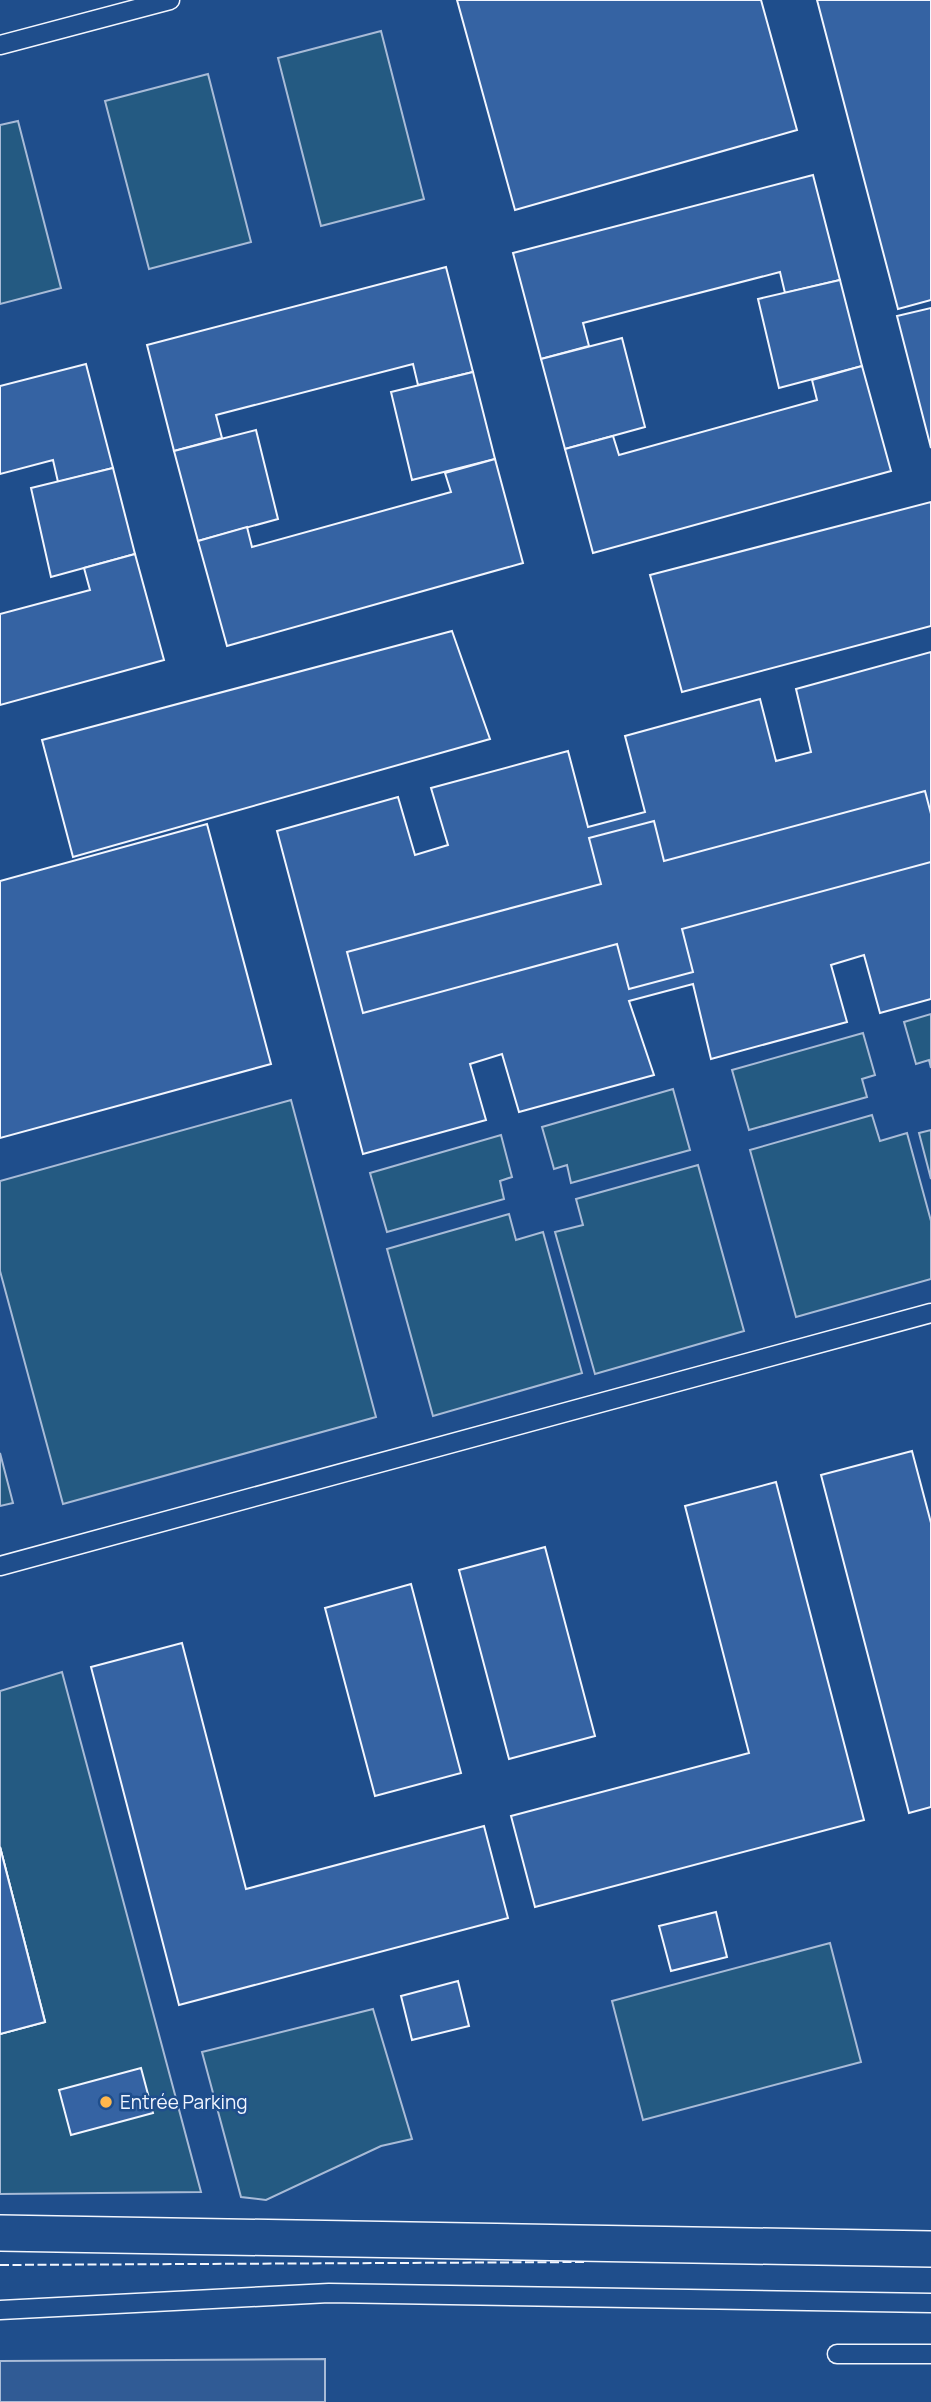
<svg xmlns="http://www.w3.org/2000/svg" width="931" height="2402" viewBox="0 0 931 2402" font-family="Manrope,sans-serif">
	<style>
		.green { fill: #245a82; stroke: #a8bbd7; stroke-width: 2 }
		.parking { fill: #305b95; stroke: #a8bbd7; stroke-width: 2 }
		.building { fill: #3563a3; stroke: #f2f6ff; stroke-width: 2 }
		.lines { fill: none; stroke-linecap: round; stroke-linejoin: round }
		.lane-casing { stroke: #f2f6ff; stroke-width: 21 }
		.street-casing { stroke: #f2f6ff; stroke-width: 38 }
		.lane { stroke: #1f4e8c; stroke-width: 18 }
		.street { stroke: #1f4e8c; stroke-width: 35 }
		.fence { stroke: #f2f6ff; stroke-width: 2; stroke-dasharray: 9 3.5; stroke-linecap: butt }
		.poi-dot { fill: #ffb74d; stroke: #1f4e8c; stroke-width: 2.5 }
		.labels { text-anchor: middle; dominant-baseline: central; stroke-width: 5; stroke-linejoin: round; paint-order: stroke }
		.poi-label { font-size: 19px; fill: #f2f6ff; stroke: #1f4e8c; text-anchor: start }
	</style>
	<rect width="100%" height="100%" fill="#1f4e8c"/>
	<!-- green -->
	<g class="green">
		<path d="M381 31 424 199 321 226 278 58Z"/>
		<path d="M208 74 251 242 149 269 105 101Z"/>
		<path d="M18 121 61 288 0 304V125Z"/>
		<path d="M931 1014V1068L929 1060 916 1064 904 1022Z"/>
		<path d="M863 1033 875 1075 862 1079 867 1097 749 1130 732 1070Z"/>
		<path d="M673 1089 690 1150 571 1183 567 1165 554 1169 542 1127Z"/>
		<path d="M291 1100 376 1417 63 1504 0 1271V1181Z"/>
		<path d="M872 1115 880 1141 907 1133 931 1221V1279L796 1317 750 1150Z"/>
		<path d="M931 1130V1179L919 1133Z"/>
		<path d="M501 1135 512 1177 500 1181 504 1199 387 1232 370 1173Z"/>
		<path d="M698 1165 744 1331 595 1374 555 1232 583 1225 576 1199Z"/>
		<path d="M509 1214 516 1240 543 1232 582 1373 433 1416 387 1249Z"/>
		<path d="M0 1453 13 1503 0 1506Z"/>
		<path d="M62 1672 201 2192 0 2194V2034L45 2021 0 1847V1691Z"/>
		<path d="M830 1943 861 2062 643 2120 612 2001Z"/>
		<path d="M373 2009 412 2139 381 2146 266 2200 241 2197 202 2052Z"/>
	</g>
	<!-- parking -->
	<path class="parking" d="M325 2359V2402H0V2361Z"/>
	<!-- building -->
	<g class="building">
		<path d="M457 0H761L797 130 515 210Z"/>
		<path d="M817 0H931V300L898 309Z"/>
		<path d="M813 175 840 280 785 293 780 272 583 323 589 346 541 359 513 253Z"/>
		<path d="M446 267 473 372 418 385 413 364 216 415 222 438 174 451 147 345Z"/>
		<path d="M840 280 862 366 779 388 758 299Z"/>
		<path d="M931 308V448L897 316Z"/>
		<path d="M622 338 645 427 565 449 541 359Z"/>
		<path d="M86 364 113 468 58 482 53 460 0 474V386Z"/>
		<path d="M862 366 891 471 593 553 565 449 613 436 619 455 817 400 812 380Z"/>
		<path d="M473 372 495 459 412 480 391 392Z"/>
		<path d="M256 430 278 519 198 541 174 451Z"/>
		<path d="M495 459 523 563 227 646 198 541 247 527 252 547 451 492 445 473Z"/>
		<path d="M113 468 135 554 51 577 31 488Z"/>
		<path d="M931 502V626L682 692 650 575Z"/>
		<path d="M135 554 164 660 0 705V614L90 590 84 568Z"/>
		<path d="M452 631 490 739 73 857 42 740Z"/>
		<path d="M931 652V999L880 1013 864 955 831 965 847 1022 711 1059 693 984 629 1001 654 1075 519 1112 502 1054 470 1064 486 1120 363 1154 277 831 398 797 415 855 448 845 431 788 568 751 588 827 645 812 625 736 760 699 776 761 811 752 796 689Z"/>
		<path d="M925 791 931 814V862L682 929 693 972 629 989 617 944 363 1013 347 952 601 884 589 838 654 821 664 861Z"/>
		<path d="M207 824 271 1064 0 1138V881Z"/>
		<path d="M912 1451 931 1523V1807L909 1813 821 1475Z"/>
		<path d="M776 1482 864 1820 535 1907 511 1816 749 1753 685 1506Z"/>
		<path d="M545 1547 595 1736 509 1759 459 1570Z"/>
		<path d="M411 1584 461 1773 375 1796 325 1608Z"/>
		<path d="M182 1643 246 1889 484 1826 508 1918 179 2005 91 1667Z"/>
		<path d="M0 1847 45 2022 0 2034Z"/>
		<path d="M0 1847 45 2022 0 2034Z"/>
		<path d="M716 1912 727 1957 671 1971 659 1926Z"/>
		<path d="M458 1981 469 2026 412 2040 401 1996Z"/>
		<path d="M141 2068 153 2113 71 2135 59 2090Z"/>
	</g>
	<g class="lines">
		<!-- lane casing -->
		<g class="lane-casing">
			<g id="lane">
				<path d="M0 45 170 0"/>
				<path d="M0 1566 931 1313"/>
				<path d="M0 2310 329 2293 931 2303"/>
				<path d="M837 2354H931"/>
			</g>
		</g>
		<!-- street casing -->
		<g class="street-casing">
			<path id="street" d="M0 2233 931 2249"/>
		</g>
		<!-- lane -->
		<use href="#lane" class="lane"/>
		<!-- street -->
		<use href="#street" class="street"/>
		<!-- fence -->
		<path class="fence" d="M0 2265 585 2262"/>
	</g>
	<!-- markers -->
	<circle class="poi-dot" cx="106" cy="2102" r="7"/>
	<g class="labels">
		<!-- poi labels -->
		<g class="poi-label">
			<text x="120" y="2102">Entrée Parking</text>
		</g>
	</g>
</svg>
